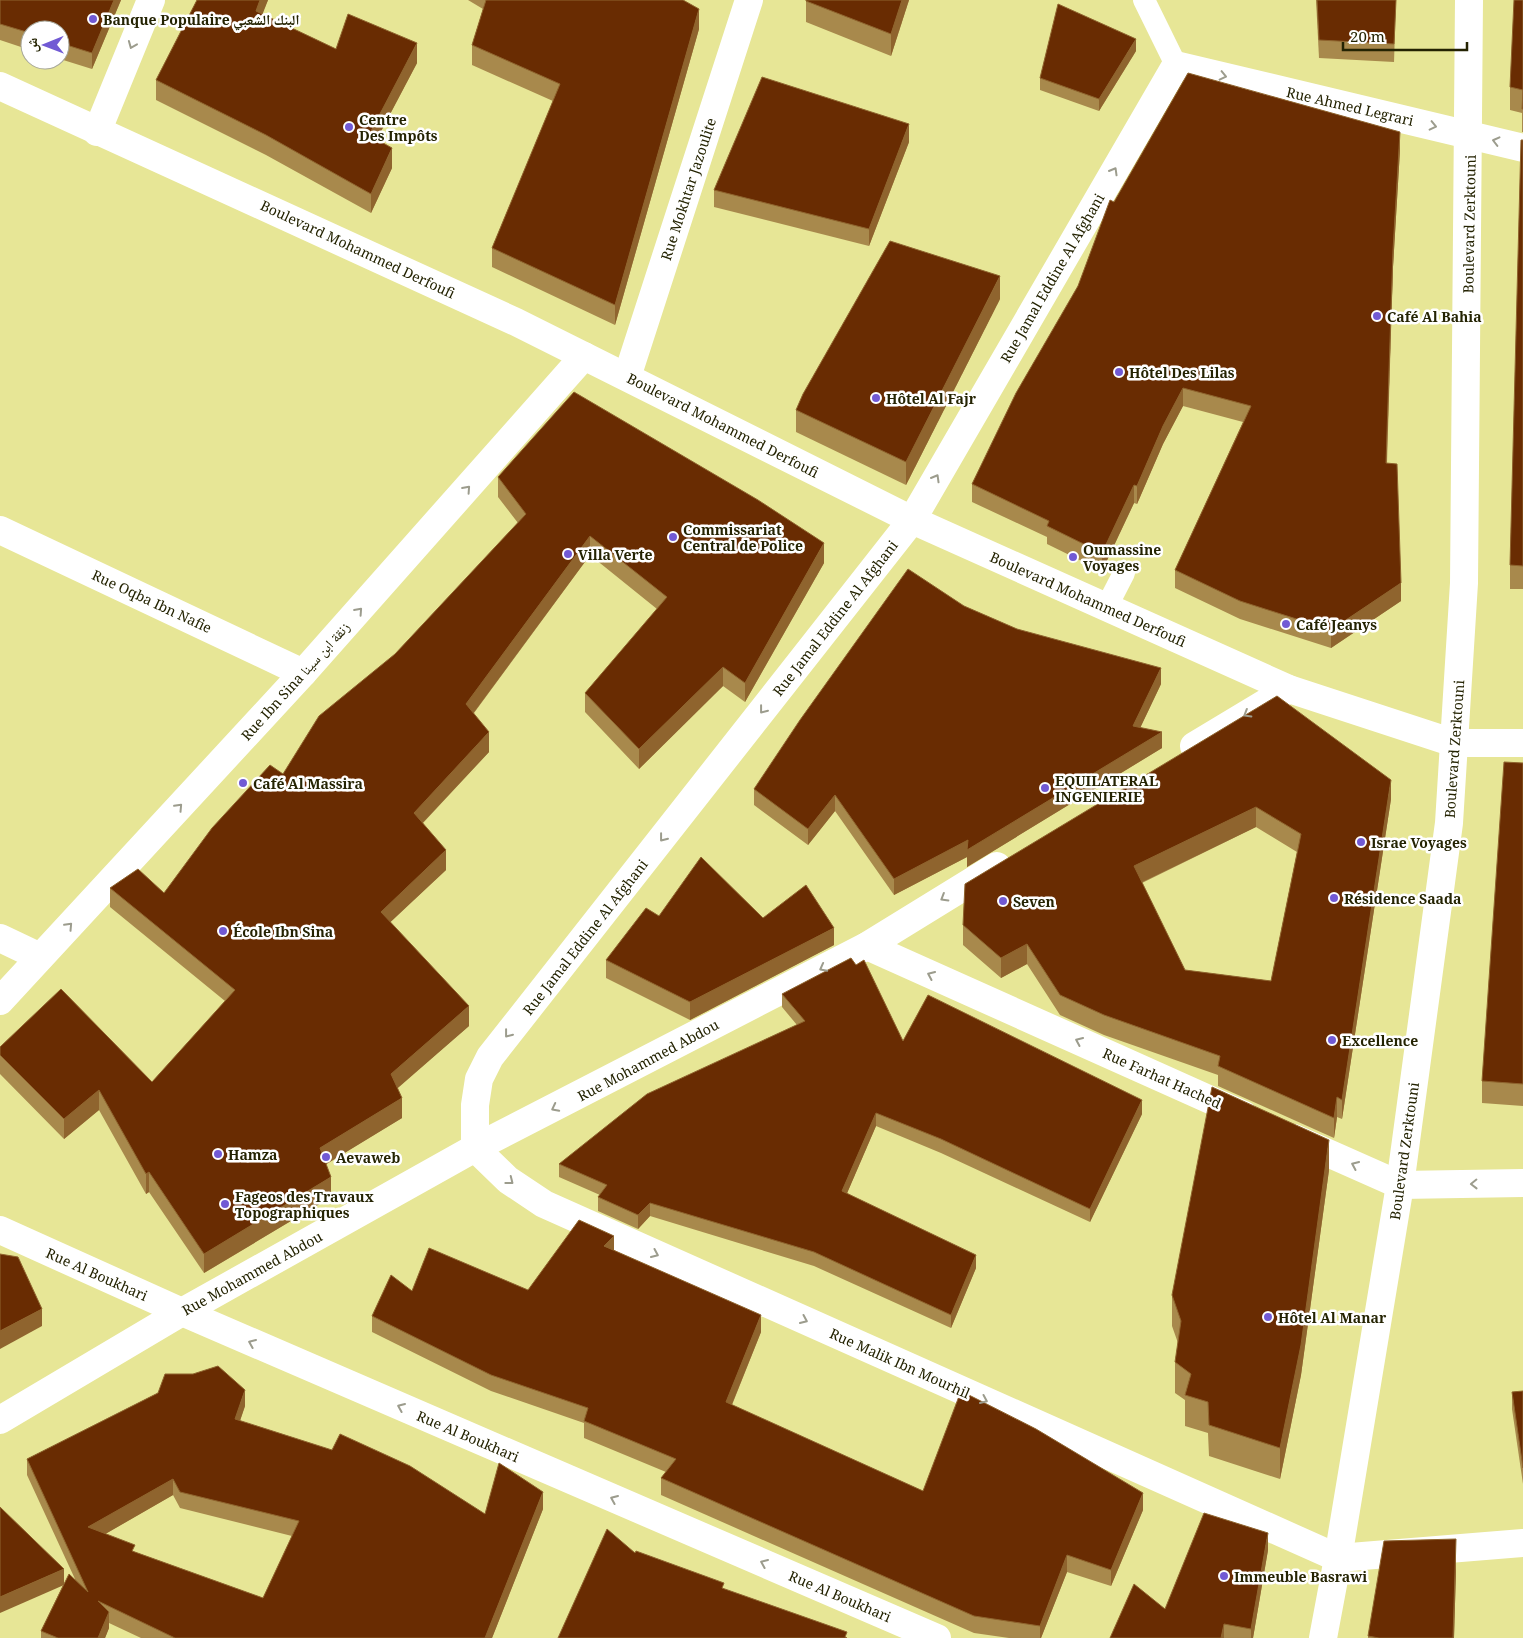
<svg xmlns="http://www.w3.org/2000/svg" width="1523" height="1638" viewBox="0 0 1523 1638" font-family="'Noto Serif','Noto Naskh Arabic',serif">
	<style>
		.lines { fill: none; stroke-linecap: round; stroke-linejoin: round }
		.service { stroke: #fff; stroke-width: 22 }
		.minor { stroke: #fff; stroke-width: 28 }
		.tertiary { stroke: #fff; stroke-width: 28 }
		.wall { fill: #a8894c; fill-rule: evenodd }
		.shaded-wall { fill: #8f642e }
		.building { fill: #692c02; stroke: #8f642e; fill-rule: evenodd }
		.oneway { stroke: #9c9c8d }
		.poi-dot { fill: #715ad4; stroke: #fff; stroke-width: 2 }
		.labels { text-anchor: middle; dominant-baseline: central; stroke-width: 5; stroke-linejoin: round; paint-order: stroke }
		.poi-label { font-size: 14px; font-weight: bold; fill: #242302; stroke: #fff; text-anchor: start }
		.street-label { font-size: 14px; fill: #242302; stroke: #fff }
	</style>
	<rect width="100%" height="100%" fill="#e7e696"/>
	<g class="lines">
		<!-- service -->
		<g class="service">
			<path d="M1144 0 1176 65"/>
			<path d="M1106 608 1124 573"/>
		</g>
		<!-- minor -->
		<g class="minor">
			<path d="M97 132 151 0"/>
			<path d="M627 377 749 0"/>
			<path d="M0 530 303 673"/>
			<path d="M1194 746 1289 689"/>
			<path d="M0 938 40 957"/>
			<path d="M867 946 1244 1115"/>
			<path d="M0 1001 303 673 584 356"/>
			<path d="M1294 1138 1400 1185 1523 1183"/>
			<path d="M475 1148V1105L479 1079 490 1057 912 520 1176 65 1523 148"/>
			<path d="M475 1148 508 1180 544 1204 1338 1558 1523 1543"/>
			<path d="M0 1230 182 1312 937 1638"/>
			<path d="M0 1420 182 1312 475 1148 867 946 997 866"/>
		</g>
		<!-- tertiary -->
		<g class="tertiary">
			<path d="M0 86 516 322 912 520 1289 689 1454 743H1523"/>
			<path d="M1323 1638 1338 1558 1400 1185 1449 823 1464 583 1469 0"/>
		</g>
	</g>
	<!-- wall -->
	<g class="wall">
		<path d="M0 0H121L92 69 60 59V30H30V50L0 40Z"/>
		<path d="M197 0H268L262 14 336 49 417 63 377 139 392 168 371 213 266 155 156 100V80Z"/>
		<path d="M468 0H683L699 29 615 325 492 267V248L553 101 472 65V45L483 9Z"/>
		<path d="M909 0 891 56 806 22V1Z"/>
		<path d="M1316 0H1396L1394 62 1319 58Z"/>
		<path d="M1523 0V132H1522V113L1510 110V87Z"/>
		<path d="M1136 51 1099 111 1040 90V78Z"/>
		<path d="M1523 140V589H1510V565Z"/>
		<path d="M909 142 869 246 714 207V190Z"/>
		<path d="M1400 150 1393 267 1387 463 1401 601 1331 648 1240 619 1175 588V570L1243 422 1183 406 1163 444 1137 504 1134 503 1102 571 1047 544V537L972 502V484L1078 286 1114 202Z"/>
		<path d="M1000 299 906 485 796 432V410Z"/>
		<path d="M498 477 824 563 745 702 723 686 639 769 585 712V693L657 609 590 555 474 713 489 752 423 823 446 870 390 922 469 1026 397 1088 402 1118 326 1164 331 1197 204 1273 149 1192 146 1194 99 1110 64 1139 0 1074V1047L152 1082 225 1001 110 907V888L164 893 283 774 518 523 498 497Z"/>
		<path d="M964 606 1017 629 1161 684 1140 728 1162 748 967 867V857L894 895 835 811 808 845 754 805V789Z"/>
		<path d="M1277 696 1391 799 1342 1119 1337 1117 1334 1138 1218 1086V1075L1104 1035 1060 1015 1027 964 1001 978 963 945V925ZM1256 827 1297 852 1271 981 1185 970 1142 883Z"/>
		<path d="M1523 763V1106L1482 1103V1081Z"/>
		<path d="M659 916 763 918 834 945 690 1020 606 978V960Z"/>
		<path d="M782 994 903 1041 1142 1114 1090 1222 941 1153 876 1126 847 1193 976 1268 951 1328 814 1266 650 1216 638 1229 598 1211V1197L600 1195 559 1177V1164L797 1025 782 1007Z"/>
		<path d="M1329 1170 1301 1375 1280 1479 1209 1456 1208 1433 1185 1426V1400L1175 1393V1362L1178 1343 1172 1326V1295Z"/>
		<path d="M614 1250 761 1332 732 1405 923 1491 1143 1510 1111 1586 1067 1572 1041 1638H1009L974 1633 661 1495V1478L666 1472 584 1438V1423L491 1391 372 1332V1316L412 1291 528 1290Z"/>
		<path d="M193 1374 245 1406 240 1421 485 1514 543 1509 492 1638H141L109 1623V1628L105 1638H41V1631L64 1583 75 1579 27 1475V1459L158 1393ZM173 1495 180 1508 292 1536 263 1598 135 1552 105 1534Z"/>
		<path d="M1523 1391V1484L1512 1409V1392Z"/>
		<path d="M1268 1550 1253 1638H1110L1165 1609Z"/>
		<path d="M1456 1570 1454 1638H1368V1636Z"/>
	</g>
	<!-- shaded-wall -->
	<g class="shaded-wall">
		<path d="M114 0H121L92 69V53Z"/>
		<path d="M260 0H268L256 31V11Z"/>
		<path d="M902 0H909L891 56V34Z"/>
		<path d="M699 9V29L615 325V305Z"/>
		<path d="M1136 39V51L1099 111V99Z"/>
		<path d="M417 43V63L369 154V135Z"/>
		<path d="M909 124V142L869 246V229Z"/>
		<path d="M1400 132V150L1393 267 1386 481 1393 250Z"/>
		<path d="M392 148V168L371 213V194Z"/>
		<path d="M1000 276V299L906 485V462Z"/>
		<path d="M1183 388V406L1163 444 1137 504V486L1163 426Z"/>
		<path d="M1134 485V503L1102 571V553Z"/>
		<path d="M590 536V555L466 723V704Z"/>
		<path d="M824 543V563L745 702V683Z"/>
		<path d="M1401 583V601L1331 648V630Z"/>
		<path d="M723 667V686L639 769V749Z"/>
		<path d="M1161 668V684L1133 743V726Z"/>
		<path d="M489 732V752L414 832V813Z"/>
		<path d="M1162 732V748L967 867V857L894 895V879Z"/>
		<path d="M1391 780V799L1342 1119V1100Z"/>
		<path d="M835 795V811L808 845V829Z"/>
		<path d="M1256 807V827L1134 886V866Z"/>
		<path d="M446 850V870L381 931V912Z"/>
		<path d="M834 928V945L690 1020V1002Z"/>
		<path d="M1027 944V964L1001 978V958Z"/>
		<path d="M469 1006V1026L391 1094V1074Z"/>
		<path d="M99 1090V1110L64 1139V1119Z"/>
		<path d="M1337 1097V1117L1334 1138V1118Z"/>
		<path d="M402 1098V1118L320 1168V1148Z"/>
		<path d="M1142 1100V1114L1090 1222V1209Z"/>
		<path d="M876 1113V1126L842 1205V1191Z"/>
		<path d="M1329 1140V1170L1301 1375 1280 1479V1448Z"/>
		<path d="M149 1172V1192L146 1194V1174Z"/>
		<path d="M331 1177V1197L204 1273V1254Z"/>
		<path d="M650 1203V1216L638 1229V1215Z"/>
		<path d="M614 1236V1252L604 1246Z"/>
		<path d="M976 1255V1268L951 1328V1315Z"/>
		<path d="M42 1309V1326L0 1349V1331Z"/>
		<path d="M761 1315V1332L726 1419V1402Z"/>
		<path d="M245 1390V1406L235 1435V1419Z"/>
		<path d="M173 1479V1495L88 1544V1527Z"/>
		<path d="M543 1492V1509L492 1638H485Z"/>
		<path d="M1143 1493V1510L1111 1586V1570Z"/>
		<path d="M1268 1533V1550L1253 1638H1251V1629Z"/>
		<path d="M1456 1539V1570L1454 1638H1453Z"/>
		<path d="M1067 1555V1572L1041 1638H1040V1626Z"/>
		<path d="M64 1569V1585L0 1613V1597Z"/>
		<path d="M109 1612V1628L105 1638H98Z"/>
		<path d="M1224 1624V1638H1221Z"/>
	</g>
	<!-- building -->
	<g class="building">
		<path d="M0 0H114L92 53 60 43V30H30V33L0 24Z"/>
		<path d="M197 0H260L256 11 336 49 348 14 417 43 369 135 392 148 371 194 266 135 156 80Z"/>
		<path d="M486 0H683L699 9 615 305 492 248 560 84 472 45Z"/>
		<path d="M806 0H902L891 34 806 1Z"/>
		<path d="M1317 0H1396L1394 44 1319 40Z"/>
		<path d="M1514 0H1523V109H1522L1523 90 1510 87Z"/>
		<path d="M1058 4 1136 39 1099 99 1040 78Z"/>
		<path d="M1188 73 1400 132 1393 250 1386 463 1397 464 1401 583 1331 630 1240 601 1175 570 1251 406 1183 388 1163 426 1137 486 1134 485 1102 553 1047 526 1049 521 972 484 1016 393 1078 286 1110 200 1114 202Z"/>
		<path d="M762 77 909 124 869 229 714 190Z"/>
		<path d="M1521 140H1523V566L1510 565Z"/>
		<path d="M890 241 1000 276 906 462 796 410 803 394Z"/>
		<path d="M574 392 758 500 824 543 745 683 723 667 639 749 585 693 667 597 590 536 466 704 489 732 414 813 446 850 381 912 469 1006 391 1074 402 1098 320 1148 331 1177 204 1254 149 1172 146 1174 99 1090 64 1119 0 1055V1047L61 989 152 1082 235 990 110 888 138 869 164 893 212 828 270 765 283 774 319 716 395 654 526 514 498 477Z"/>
		<path d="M908 569 964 606 1017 629 1161 668 1133 726 1162 732 967 850 968 840 894 879 835 795 808 829 754 789 800 720Z"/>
		<path d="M1277 696 1391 780 1342 1100 1337 1097 1334 1118 1218 1066 1220 1056 1104 1015 1060 995 1027 944 1001 958 963 925 965 884ZM1256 807 1301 834 1271 981 1185 970 1134 866Z"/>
		<path d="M1504 762 1523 763V1084L1482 1081Z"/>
		<path d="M701 857 763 918 806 885 834 928 690 1002 606 960 646 908 659 916Z"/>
		<path d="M851 958 856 965 864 960 903 1041 928 995 1142 1100 1090 1209 941 1139 876 1113 842 1191 976 1255 951 1315 814 1252 650 1203 638 1215 598 1197 607 1185 559 1164 647 1094 805 1021 782 994Z"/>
		<path d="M1212 1087 1329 1140 1301 1345 1280 1448 1209 1425 1208 1402 1185 1395 1191 1374 1175 1362 1181 1321 1172 1295Z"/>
		<path d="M579 1220 614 1236 604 1246 761 1315 726 1402 923 1491 961 1391 1036 1429 1143 1493 1111 1570 1067 1555 1040 1626 974 1616 661 1478 676 1459 584 1421 588 1408 491 1375 372 1316 391 1275 412 1291 429 1248 528 1290Z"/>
		<path d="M0 1254 18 1257 42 1309 0 1331Z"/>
		<path d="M218 1366 245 1390 235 1419 332 1450 340 1434 410 1466 485 1514 499 1463 543 1492 485 1638H175L98 1601 109 1612 98 1638H58L41 1631 69 1574 88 1592 27 1459 158 1393 165 1374H193ZM173 1479 180 1492 299 1521 263 1598 132 1551 135 1545 88 1527Z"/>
		<path d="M1523 1391V1468L1512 1392Z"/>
		<path d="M0 1507 64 1569 0 1597Z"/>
		<path d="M1204 1513 1268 1533 1251 1629 1224 1624 1221 1638H1110L1134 1584 1165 1609Z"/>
		<path d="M607 1529 635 1553 636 1551 724 1583 722 1588 847 1632 845 1637 847 1638H558Z"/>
		<path d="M1456 1539 1453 1638H1379L1368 1636 1384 1541Z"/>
	</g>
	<!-- one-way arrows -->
	<defs><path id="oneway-chevron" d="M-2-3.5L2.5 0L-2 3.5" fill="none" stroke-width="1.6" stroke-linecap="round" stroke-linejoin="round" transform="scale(1.25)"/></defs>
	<g class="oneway">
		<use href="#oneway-chevron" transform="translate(132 45) rotate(112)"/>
		<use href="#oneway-chevron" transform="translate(1223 76) rotate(13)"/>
		<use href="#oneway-chevron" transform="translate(1433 126) rotate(13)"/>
		<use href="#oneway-chevron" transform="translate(1496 141) rotate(-166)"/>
		<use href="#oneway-chevron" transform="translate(1114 171) rotate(-60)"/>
		<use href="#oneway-chevron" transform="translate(936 478) rotate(-60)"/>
		<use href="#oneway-chevron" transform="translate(467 489) rotate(-48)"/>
		<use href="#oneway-chevron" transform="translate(359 611) rotate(-48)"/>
		<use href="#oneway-chevron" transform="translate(763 710) rotate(128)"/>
		<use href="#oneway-chevron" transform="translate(1247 714) rotate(149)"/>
		<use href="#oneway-chevron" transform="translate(179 807) rotate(-47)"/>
		<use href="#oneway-chevron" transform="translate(663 838) rotate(128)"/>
		<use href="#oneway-chevron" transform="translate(944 898) rotate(149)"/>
		<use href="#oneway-chevron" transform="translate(69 926) rotate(-47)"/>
		<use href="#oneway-chevron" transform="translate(823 968) rotate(152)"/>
		<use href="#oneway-chevron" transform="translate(931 975) rotate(-156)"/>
		<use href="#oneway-chevron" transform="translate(508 1034) rotate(128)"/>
		<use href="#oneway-chevron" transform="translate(1079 1041) rotate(-156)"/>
		<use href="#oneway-chevron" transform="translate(555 1108) rotate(153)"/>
		<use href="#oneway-chevron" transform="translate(1355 1165) rotate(-156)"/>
		<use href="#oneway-chevron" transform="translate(510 1181) rotate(38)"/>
		<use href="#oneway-chevron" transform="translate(1474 1184) rotate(179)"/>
		<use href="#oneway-chevron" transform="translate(655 1254) rotate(24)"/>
		<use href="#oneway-chevron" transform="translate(804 1320) rotate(24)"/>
		<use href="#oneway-chevron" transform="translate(252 1343) rotate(-157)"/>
		<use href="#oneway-chevron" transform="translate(984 1400) rotate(24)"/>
		<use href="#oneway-chevron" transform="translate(401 1407) rotate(-157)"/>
		<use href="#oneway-chevron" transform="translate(614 1499) rotate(-157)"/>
		<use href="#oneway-chevron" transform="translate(764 1563) rotate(-157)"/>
	</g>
	<!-- markers -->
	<g class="poi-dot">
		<circle cx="93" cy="19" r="5"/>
		<circle cx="349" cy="127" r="5"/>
		<circle cx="1377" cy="316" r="5"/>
		<circle cx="1119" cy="372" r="5"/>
		<circle cx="876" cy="398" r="5"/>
		<circle cx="673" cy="537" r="5"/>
		<circle cx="568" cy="554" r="5"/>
		<circle cx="1073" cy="557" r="5"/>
		<circle cx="1286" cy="624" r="5"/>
		<circle cx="243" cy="783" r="5"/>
		<circle cx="1045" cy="788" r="5"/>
		<circle cx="1361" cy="842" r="5"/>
		<circle cx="1334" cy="898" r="5"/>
		<circle cx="1003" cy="901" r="5"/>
		<circle cx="223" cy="931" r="5"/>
		<circle cx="1332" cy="1040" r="5"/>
		<circle cx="218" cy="1154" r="5"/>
		<circle cx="326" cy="1157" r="5"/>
		<circle cx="225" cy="1204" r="5"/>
		<circle cx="1268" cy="1317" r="5"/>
		<circle cx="1224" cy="1576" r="5"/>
	</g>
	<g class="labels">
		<!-- poi labels -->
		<g class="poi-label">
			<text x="103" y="19">Banque Populaire البنك الشعبي</text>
			<text x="359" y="119">Centre<tspan x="359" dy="16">Des Impôts</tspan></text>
			<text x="1387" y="316">Café Al Bahia</text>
			<text x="1129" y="372">Hôtel Des Lilas</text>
			<text x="886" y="398">Hôtel Al Fajr</text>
			<text x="683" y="529">Commissariat<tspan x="683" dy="16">Central de Police</tspan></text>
			<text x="1083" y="549">Oumassine<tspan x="1083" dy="16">Voyages</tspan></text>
			<text x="578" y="554">Villa Verte</text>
			<text x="1296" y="624">Café Jeanys</text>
			<text x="1055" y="780">EQUILATERAL<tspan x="1055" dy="16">INGENIERIE</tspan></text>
			<text x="253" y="783">Café Al Massira</text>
			<text x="1371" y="842">Israe Voyages</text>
			<text x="1344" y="898">Résidence Saada</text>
			<text x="1013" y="901">Seven</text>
			<text x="233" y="931">École Ibn Sina</text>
			<text x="1342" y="1040">Excellence</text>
			<text x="228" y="1154">Hamza</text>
			<text x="336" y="1157">Aevaweb</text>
			<text x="235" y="1196">Fageos des Travaux<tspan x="235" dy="16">Topographiques</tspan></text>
			<text x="1278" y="1317">Hôtel Al Manar</text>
			<text x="1234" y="1576">Immeuble Basrawi</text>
		</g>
		<!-- street labels -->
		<g class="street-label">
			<text transform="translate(1350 106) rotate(13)">Rue Ahmed Legrari</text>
			<text transform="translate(688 189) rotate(-72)">Rue Mokhtar Jazoulite</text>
			<text transform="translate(1469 224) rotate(-89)">Boulevard Zerktouni</text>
			<text transform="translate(358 249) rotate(25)">Boulevard Mohammed Derfoufi</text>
			<text transform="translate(1052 278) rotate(-60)">Rue Jamal Eddine Al Afghani</text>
			<text transform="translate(723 425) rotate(27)">Boulevard Mohammed Derfoufi</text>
			<text transform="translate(1088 599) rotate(24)">Boulevard Mohammed Derfoufi</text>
			<text transform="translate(152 601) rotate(25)">Rue Oqba Ibn Nafie</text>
			<text transform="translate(835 618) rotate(-52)">Rue Jamal Eddine Al Afghani</text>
			<text transform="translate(295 681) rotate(-48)">Rue Ibn Sina زنقة ابن سينا</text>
			<text transform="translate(1454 749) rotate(-86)">Boulevard Zerktouni</text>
			<text transform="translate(585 937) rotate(-52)">Rue Jamal Eddine Al Afghani</text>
			<text transform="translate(648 1060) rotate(-28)">Rue Mohammed Abdou</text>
			<text transform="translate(1162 1078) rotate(24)">Rue Farhat Hached</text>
			<text transform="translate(1404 1151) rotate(-82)">Boulevard Zerktouni</text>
			<text transform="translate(252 1273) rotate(-29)">Rue Mohammed Abdou</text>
			<text transform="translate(97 1274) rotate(24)">Rue Al Boukhari</text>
			<text transform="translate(900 1363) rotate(24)">Rue Malik Ibn Mourhil</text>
			<text transform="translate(468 1436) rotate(23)">Rue Al Boukhari</text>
			<text transform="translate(840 1596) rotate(23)">Rue Al Boukhari</text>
		</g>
	</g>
	<!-- north arrow -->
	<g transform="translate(45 45) rotate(269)"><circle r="24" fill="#ffffff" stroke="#a7a79a"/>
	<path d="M0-4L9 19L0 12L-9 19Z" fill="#715ad4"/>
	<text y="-8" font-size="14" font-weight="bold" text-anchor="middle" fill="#242302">ش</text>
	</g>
	<!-- scale -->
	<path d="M1343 42v8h124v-8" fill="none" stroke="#242302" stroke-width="2.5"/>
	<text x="1350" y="42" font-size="15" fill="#242302" stroke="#ffffff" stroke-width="4" paint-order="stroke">20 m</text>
</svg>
